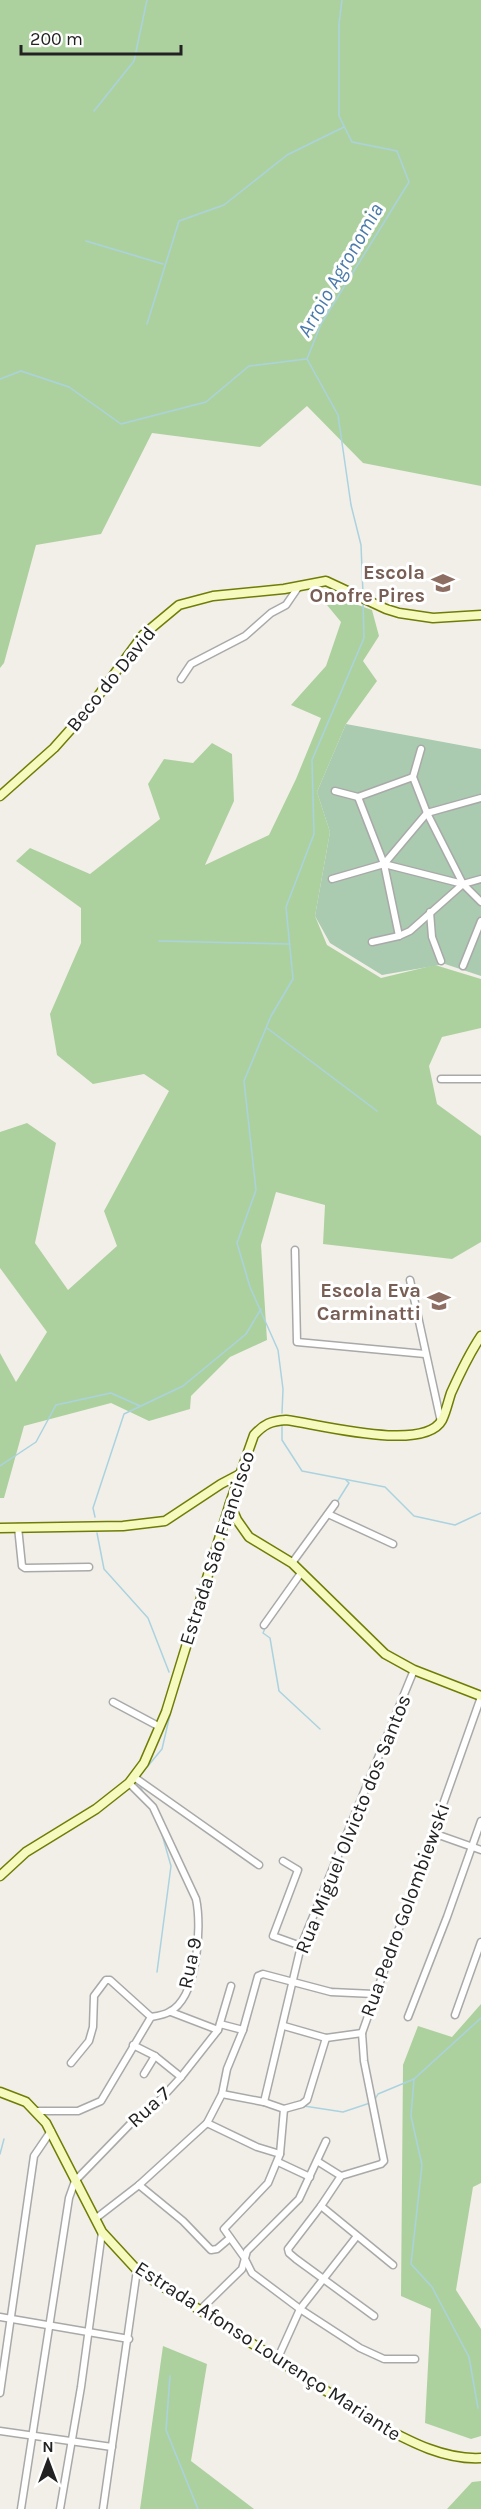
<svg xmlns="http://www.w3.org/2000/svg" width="481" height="2509" viewBox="0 0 481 2509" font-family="Karla,sans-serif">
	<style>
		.forest { fill: #add19e }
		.cemetery { fill: #aacbaf }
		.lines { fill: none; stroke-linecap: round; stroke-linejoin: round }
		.stream { stroke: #aad3df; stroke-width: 1.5 }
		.street-casing { stroke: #a9a9a9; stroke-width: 9 }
		.secondary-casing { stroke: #707d05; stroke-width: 11 }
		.street { stroke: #fff; stroke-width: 6 }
		.secondary { stroke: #f7fabf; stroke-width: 8 }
		.labels { text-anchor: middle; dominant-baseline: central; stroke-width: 6; stroke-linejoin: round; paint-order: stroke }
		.education-label { font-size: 20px; font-weight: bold; fill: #785e54; stroke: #fff; text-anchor: end }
		.street-label { font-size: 20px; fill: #222; stroke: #fff }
		.water-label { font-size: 21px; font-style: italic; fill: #4a7aab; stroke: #fff }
	</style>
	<rect width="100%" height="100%" fill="#f2efe9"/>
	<!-- forest -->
	<g class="forest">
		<path d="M0 0H481V486L363 463 307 406 260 447 152 433 101 534 36 545 4 663 0 668Z"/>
		<path d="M319 591 372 610 379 636 363 661 377 681 346 724 317 792 330 832 315 916 327 945 381 978 435 965 481 979V1028L442 1037 429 1066 437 1104 481 1136V1242L452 1259 323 1244 325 1205 276 1192 261 1245 267 1340 230 1357 191 1396 190 1409 149 1421 111 1403 24 1426 4 1498H0V1353L16 1382 47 1332 0 1268V1132L27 1123 56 1143 35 1243 68 1290 117 1246 104 1211 169 1091 144 1074 93 1084 57 1055 50 1014 81 943V908L16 861 30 848 90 874 160 819 148 784 164 759 193 763 212 743 232 754 234 801 205 865 269 835 296 779 321 718 291 705 326 666 341 622 322 599Z"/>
		<path d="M481 2004V2183L473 2187 456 2290 481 2329V2436L471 2439 425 2423 431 2309 401 2296 403 2065 418 2026 452 2037Z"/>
		<path d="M163 2346 207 2364 191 2461 254 2509H140Z"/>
		<path d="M481 2481V2509H447L472 2482Z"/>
	</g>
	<!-- cemetery -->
	<path class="cemetery" d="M346 724 481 749V976L445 964 382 975 330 943 315 916 330 832 317 792Z"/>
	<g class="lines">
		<!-- stream -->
		<g class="stream">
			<path d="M342 0 339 24V116L352 142 397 151 409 182 321 324 307 359 338 415 351 505 361 545 363 594"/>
			<path d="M94 111 134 61 147 0"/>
			<path d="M86 241 163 264"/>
			<path d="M147 324 179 221 224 205 287 155 344 127"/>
			<path d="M0 379 21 371 69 387 121 424 206 402 249 366 306 359"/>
			<path d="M159 941 290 944"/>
			<path d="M267 1028 377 1111"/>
			<path d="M282 1413 283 1389 278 1350 250 1287 237 1243 256 1190 244 1081 271 1016 293 979 286 907 314 834 312 760 364 638 363 602"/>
			<path d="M282 1425V1440L302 1471 385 1487 414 1516 455 1525 481 1513"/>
			<path d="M0 1466 36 1442 56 1405 111 1393 140 1406"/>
			<path d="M337 1502 349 1483 346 1480"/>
			<path d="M95 1517 93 1508 124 1414 183 1386 246 1334 261 1309"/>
			<path d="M97 1533 104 1569 148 1618 169 1672"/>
			<path d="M266 1626 263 1633 270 1638 279 1691 320 1729"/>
			<path d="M138 1778 162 1749 172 1706"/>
			<path d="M138 1782 144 1794"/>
			<path d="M157 1972 171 1866 161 1831"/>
			<path d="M374 2101 378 2094 414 2079"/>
			<path d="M304 2106 343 2112 370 2103"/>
			<path d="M0 2154 4 2139"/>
			<path d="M170 2376 166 2430 198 2509"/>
			<path d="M478 2408 469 2357 432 2287 411 2264 422 2165 411 2116 414 2079 481 2018"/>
		</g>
		<!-- street casing -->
		<g class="street-casing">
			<g id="street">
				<path d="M181 679 191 664 245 636 271 613 286 605 299 586"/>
				<path d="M421 749 413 777 427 813 463 884"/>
				<path d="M335 791 358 797 413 777"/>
				<path d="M358 797 384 864 399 936"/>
				<path d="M384 864 427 813 481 798"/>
				<path d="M332 879 384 864 463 884"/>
				<path d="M481 879 463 884 481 902"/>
				<path d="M430 912 432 937 441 961"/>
				<path d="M372 942 399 936 410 931 463 884"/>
				<path d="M463 966 481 921"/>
				<path d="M441 1079H481"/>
				<path d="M295 1250 297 1342 425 1354"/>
				<path d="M410 1280 441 1422"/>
				<path d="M328 1514 393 1544"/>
				<path d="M18 1527 22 1566 25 1568 89 1567"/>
				<path d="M292 1563 335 1504"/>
				<path d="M264 1625 301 1573"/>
				<path d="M113 1702 160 1727"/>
				<path d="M134 1777 259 1865"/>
				<path d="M433 1833 481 1850"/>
				<path d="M283 1861 298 1870 273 1936 301 1946"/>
				<path d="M171 2012 218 2030"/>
				<path d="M455 2015 481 1942"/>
				<path d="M408 2017 447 1917 481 1821"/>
				<path d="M220 2024 243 2030"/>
				<path d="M284 2026 326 2038 362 2033"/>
				<path d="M133 2045 155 2056"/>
				<path d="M71 2063 89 2041 93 2027 94 1996 106 1980H110L151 2017"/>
				<path d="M144 2074 155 2056 181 2077"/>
				<path d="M222 2094 264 2102 284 2109 280 2154 268 2183 224 2229 244 2257 252 2273 300 2309 360 2348 384 2359H415"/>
				<path d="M264 2102 301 1946 414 1670"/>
				<path d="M284 2109 302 2104 307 2100 326 2038"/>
				<path d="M37 2111H78L101 2101 151 2017C157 2016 164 2015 169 2012 198 1998 202 1926 196 1899L153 1807 129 1783"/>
				<path d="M207 2123 257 2147 280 2154"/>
				<path d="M317 2161 341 2176"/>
				<path d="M278 2162 310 2177"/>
				<path d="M139 2185 183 2221 211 2250 217 2249 230 2238"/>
				<path d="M321 2206 393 2265"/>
				<path d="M95 2219 139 2185 207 2123 222 2094 227 2069 243 2030 258 1976 263 1974 331 1992 374 1994"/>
				<path d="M199 2311 242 2269 247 2251 299 2199 326 2141"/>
				<path d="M374 2316 296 2259 289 2253 288 2249 321 2206 341 2176 381 2164 384 2161 364 2061 362 2033 481 1697"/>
				<path d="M0 2317 129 2339"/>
				<path d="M277 2360 300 2309 357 2236"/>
				<path d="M0 2393 34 2156 51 2131"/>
				<path d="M0 2431 112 2447"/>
				<path d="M21 2509 69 2198 75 2181 138 2116 158 2102 181 2077 218 2030 231 1986"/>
				<path d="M60 2509 81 2387 102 2232"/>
				<path d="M103 2509 137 2270"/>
			</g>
		</g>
		<!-- secondary casing -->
		<g class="secondary-casing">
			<g id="secondary">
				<path d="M0 796 54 748 87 711 143 635 179 605 213 596 284 589 326 581 386 609 399 613 433 618 481 615"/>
				<path d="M230 1504 237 1520 249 1537 292 1563 385 1654 414 1670 481 1696"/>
				<path d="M0 1528 123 1526 165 1521 221 1484 240 1474"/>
				<path d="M0 1876 26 1852 96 1809 129 1783 144 1763 166 1712 230 1503 254 1435C264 1424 271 1421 286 1420 318 1424 424 1453 442 1420 446 1412 448 1402 451 1393 460 1373 469 1354 481 1336"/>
				<path d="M0 2092 26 2102 46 2123 102 2232 137 2270 381 2426C411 2442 445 2460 481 2458"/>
			</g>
		</g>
		<!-- street -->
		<use href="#street" class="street"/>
		<!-- secondary -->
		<use href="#secondary" class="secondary"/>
	</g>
	<!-- icons -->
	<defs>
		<g id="school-bare" transform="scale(1.8)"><path d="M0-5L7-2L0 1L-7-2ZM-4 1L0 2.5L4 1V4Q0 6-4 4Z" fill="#8d6e63" stroke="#fff" stroke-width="2.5" paint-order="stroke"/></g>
	</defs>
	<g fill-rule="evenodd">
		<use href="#school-bare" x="443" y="583"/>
		<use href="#school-bare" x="439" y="1301"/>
	</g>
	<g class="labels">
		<!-- education labels -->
		<g class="education-label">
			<text x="425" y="572">Escola<tspan x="425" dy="23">Onofre Pires</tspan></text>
			<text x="421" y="1290">Escola Eva<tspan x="421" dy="23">Carminatti</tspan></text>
		</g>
		<!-- street labels -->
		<g class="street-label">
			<text transform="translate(111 679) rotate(-51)">Beco do David</text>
			<text transform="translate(217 1548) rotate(-72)">Estrada São Francisco</text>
			<text transform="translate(353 1824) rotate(-68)">Rua Miguel Olvicto dos Santos</text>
			<text transform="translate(405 1910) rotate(-70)">Rua Pedro Golombiewski</text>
			<text transform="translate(190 1963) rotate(-78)">Rua 9</text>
			<text transform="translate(149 2107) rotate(-42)">Rua 7</text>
			<text transform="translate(268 2351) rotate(33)">Estrada Afonso Lourenço Mariante</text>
		</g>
		<!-- water labels -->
		<g class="water-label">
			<text transform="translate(340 270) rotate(-60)">Arroio Agronomia</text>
		</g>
	</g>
	<!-- north arrow -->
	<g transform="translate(48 2461)" stroke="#ffffff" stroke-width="4.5" paint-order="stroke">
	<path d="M0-4.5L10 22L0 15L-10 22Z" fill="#222222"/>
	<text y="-9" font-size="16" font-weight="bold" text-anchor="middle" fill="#222222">N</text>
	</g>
	<!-- scale -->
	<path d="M21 45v9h160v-9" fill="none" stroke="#222222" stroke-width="3"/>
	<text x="30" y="45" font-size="18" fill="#222222" stroke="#ffffff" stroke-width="4.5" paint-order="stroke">200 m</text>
</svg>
